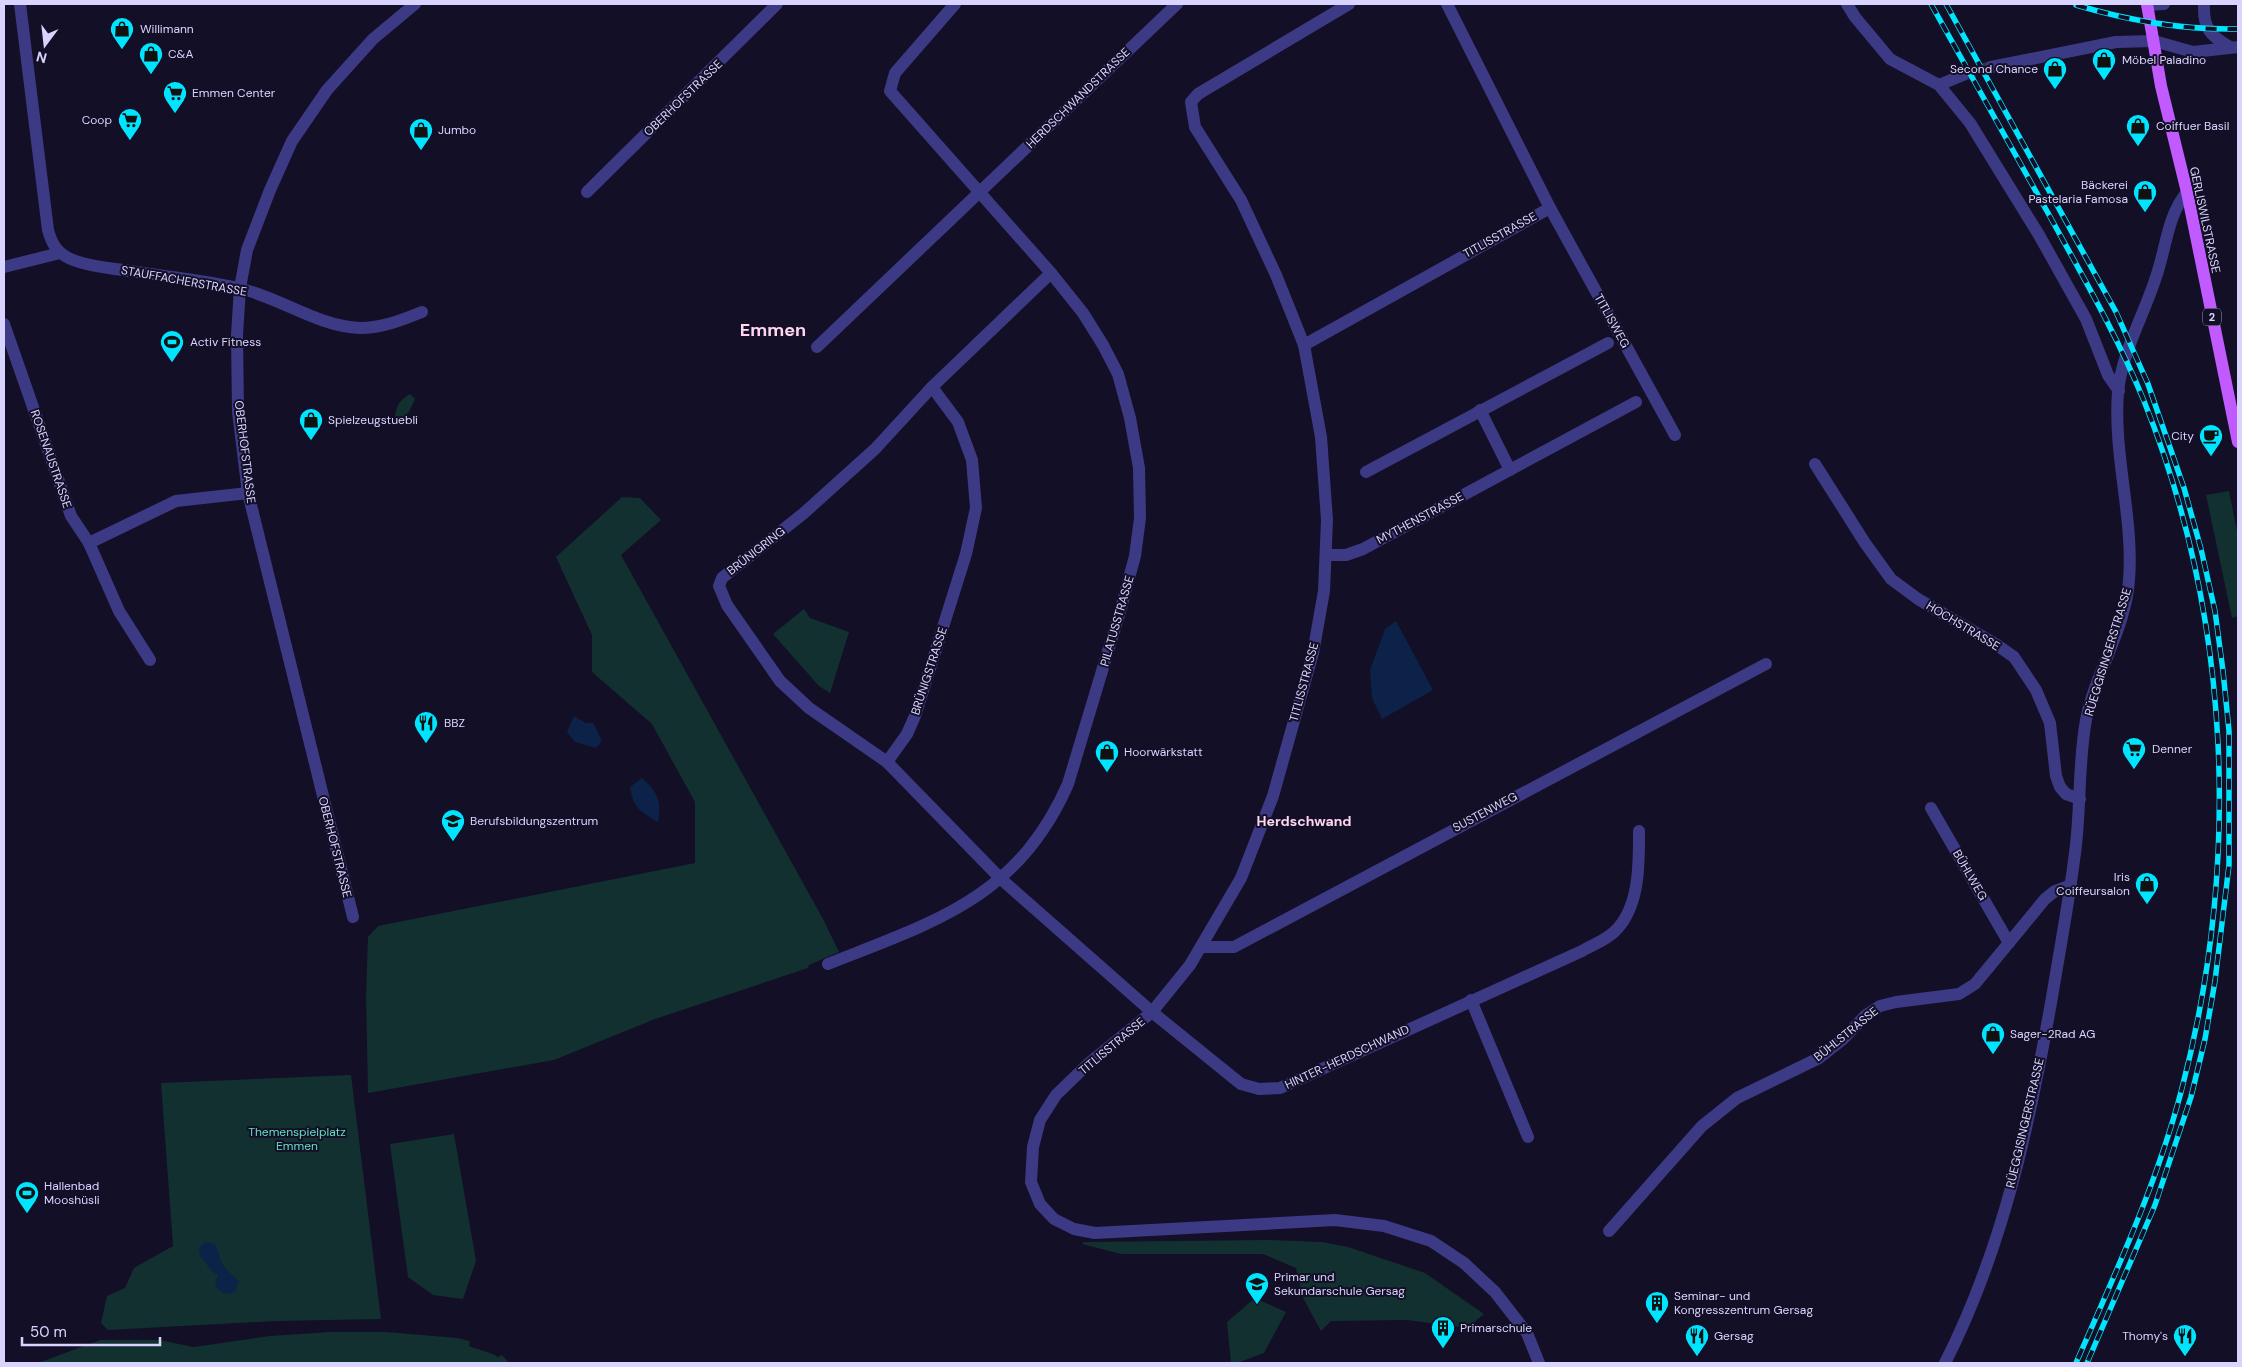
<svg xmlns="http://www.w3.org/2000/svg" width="2242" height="1367" viewBox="0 0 2242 1367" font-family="'DM Sans',sans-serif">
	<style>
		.green { fill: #12302f }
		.water { fill: #0c2248 }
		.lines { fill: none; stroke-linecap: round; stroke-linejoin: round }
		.minor-tunnel { stroke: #312d47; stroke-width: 12; stroke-dasharray: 12 6; stroke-linecap: butt }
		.minor { stroke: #3d3a85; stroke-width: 12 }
		.major { stroke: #c25bff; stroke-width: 12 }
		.rail-casing { stroke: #00e5ff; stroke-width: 5.5 }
		.rail { stroke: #130f26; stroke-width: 4; stroke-dasharray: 11; stroke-linecap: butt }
		.labels { text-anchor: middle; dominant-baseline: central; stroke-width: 4; stroke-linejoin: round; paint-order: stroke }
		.shield { fill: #130f26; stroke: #9e99be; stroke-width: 1 }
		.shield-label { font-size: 11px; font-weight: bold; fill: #d9d4ff }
		.poi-label { font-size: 12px; fill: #d9d4ff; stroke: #130f26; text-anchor: start }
		.street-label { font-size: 12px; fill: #d9d4ff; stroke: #130f26 }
		.park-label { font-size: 12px; fill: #5fe0c0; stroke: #130f26 }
		.neighbourhood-label { font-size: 14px; font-weight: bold; fill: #ffd6f0; stroke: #130f26 }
		.district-label { font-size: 18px; font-weight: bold; fill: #ffd6f0; stroke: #130f26 }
	</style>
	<rect width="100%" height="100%" fill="#130f26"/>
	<!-- green -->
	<g class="green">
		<path d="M410 394 415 399 409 412 401 419 395 417C396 405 400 400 410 394Z"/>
		<path d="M2229 491 2238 536V616L2232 618 2206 495Z"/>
		<path d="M622 497 640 498 661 520 621 555 823 919 839 952 809 965 808 968 655 1019 554 1060 368 1093 366 995 368 937 378 926 695 863V802L652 724 592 672V635L556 557Z"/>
		<path d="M804 609 810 618 849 632 830 693 819 686 773 634Z"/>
		<path d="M351 1075 381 1319 276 1321 108 1330 101 1323 107 1296 125 1288 134 1268 173 1246 161 1083Z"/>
		<path d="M454 1134 476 1261 463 1299 433 1295 408 1277 390 1144Z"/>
		<path d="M1267 1240 1322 1242 1348 1247 1425 1273 1484 1314 1467 1328 1407 1320 1331 1321 1321 1331 1303 1298 1296 1268 1263 1254H1121L1082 1244 1084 1242Z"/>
		<path d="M1255 1298 1286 1312 1264 1353 1237 1363H1231L1227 1322Z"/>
		<path d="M330 1332H386L457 1338 470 1341 469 1346C478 1350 489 1351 498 1357L502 1355 509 1363H38L100 1340H159L194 1347 270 1336Z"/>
	</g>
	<!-- water -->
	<g class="water">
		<path d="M1396 621 1433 690 1382 719 1372 698 1370 670 1385 629Z"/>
		<path d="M574 716 586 723H593L602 741 596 748 575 742 567 732Z"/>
		<path d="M642 778C658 793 662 801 658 822 641 812 633 808 630 787Z"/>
		<path d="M210 1242C222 1248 217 1256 224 1266 228 1272 234 1276 239 1281L235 1292C226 1296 219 1293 215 1283L218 1275C209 1271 207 1263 200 1256L199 1248 204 1243Z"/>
	</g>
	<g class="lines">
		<!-- minor-tunnel -->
		<path class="minor-tunnel" d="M1963 75 1991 67"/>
		<!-- minor -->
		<g class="minor">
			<path d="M20 4 48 230C52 245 58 254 73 260 91 267 110 268 129 271 165 276 202 280 238 288 280 297 316 326 360 328 382 328 402 320 422 312"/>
			<path d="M1349 4 1198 94 1191 102 1195 127 1241 200 1276 275 1304 345 1321 437 1327 520 1324 591 1313 653 1273 796 1241 878 1190 965 1152 1012 1088 1064 1056 1095 1040 1120 1033 1147 1031 1182 1040 1204 1054 1219 1074 1229 1095 1233 1335 1220 1384 1226 1431 1241 1464 1263 1495 1292 1527 1333 1539 1363"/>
			<path d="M1447 4 1550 208 1675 435"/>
			<path d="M1847 4 1855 17 1890 59 1939 85 1970 123 2039 235 2086 319 2108 375 2119 391"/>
			<path d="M2204 4C2203 28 2210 36 2230 47"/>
			<path d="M2147 5 2164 4"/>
			<path d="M1991 67 2116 42 2154 41 2193 52 2238 47"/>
			<path d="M1939 85 1963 75"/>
			<path d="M587 192 777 4"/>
			<path d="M4 267 60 253"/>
			<path d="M1051 273 932 387 958 422 972 460 976 508 966 554 915 716 907 734 887 762 1001 879 1152 1012 1241 1084 1259 1089 1280 1088 1582 951C1594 944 1609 939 1618 928 1640 903 1639 862 1639 831"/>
			<path d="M4 324 71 516 89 543 176 501 248 493"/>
			<path d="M1304 345 1550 208"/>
			<path d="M817 347 1177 4"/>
			<path d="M1480 410 1510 470"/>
			<path d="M1815 464 1865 543 1891 579 1918 599 1997 645 2014 657 2036 690 2050 723 2056 776 2060 787 2066 794 2080 799"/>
			<path d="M1366 472 1608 343"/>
			<path d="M89 543 119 611 150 660"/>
			<path d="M1326 555H1346L1363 549 1636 402"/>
			<path d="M887 762 809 708 780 681 727 605 719 586 722 578 804 513 875 449 932 387"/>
			<path d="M1931 808 2009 943"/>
			<path d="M353 917 248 493 238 412 237 335 240 288 247 250 270 190 292 141 327 90 373 39 415 4"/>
			<path d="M1201 947H1234L1766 664"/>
			<path d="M828 964C934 922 1018 898 1068 784L1121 608 1135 556 1140 518 1139 468 1130 418 1118 374 1103 345 1083 313 1051 273 890 91 895 73 955 4"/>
			<path d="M1471 1000 1528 1137"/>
			<path d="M1609 1231 1702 1126 1737 1098 1819 1058 1843 1039 1866 1015 1880 1006 1896 1002 1959 994 1975 984 2045 899 2055 891 2071 885"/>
			<path d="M1945 1363C2003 1249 2030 1123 2052 997 2060 949 2069 901 2075 853 2081 809 2078 763 2086 720 2095 673 2126 628 2129 580 2134 518 2113 455 2118 392 2122 352 2144 315 2156 277 2166 249 2167 216 2187 192"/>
		</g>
		<!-- major -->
		<path class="major" d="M2147 4 2161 86 2187 192 2238 442"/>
		<!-- rail casing -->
		<g class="rail-casing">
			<g id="rail">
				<path d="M1931 4C1970 74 2009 143 2048 213 2082 275 2117 335 2144 401 2232 620 2241 865 2181 1092 2156 1186 2115 1274 2076 1363"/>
				<path d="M1946 4 2116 312 2148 384 2184 488 2201 549 2215 611 2223 671 2229 731V865L2215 981 2205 1039 2191 1097 2155 1205 2087 1363"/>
				<path d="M2076 5C2130 21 2183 30 2238 29"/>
			</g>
		</g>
		<!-- rail -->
		<use href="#rail" class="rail"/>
	</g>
	<!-- icons -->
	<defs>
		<g id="shop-pin" transform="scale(1.25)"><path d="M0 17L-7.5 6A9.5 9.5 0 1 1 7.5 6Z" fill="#00e5ff" stroke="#130f26"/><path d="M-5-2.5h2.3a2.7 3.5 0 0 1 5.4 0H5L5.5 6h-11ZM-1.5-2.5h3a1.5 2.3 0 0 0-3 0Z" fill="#111"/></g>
		<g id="supermarket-pin" transform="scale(1.25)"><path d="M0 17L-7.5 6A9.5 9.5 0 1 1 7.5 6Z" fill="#00e5ff" stroke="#130f26"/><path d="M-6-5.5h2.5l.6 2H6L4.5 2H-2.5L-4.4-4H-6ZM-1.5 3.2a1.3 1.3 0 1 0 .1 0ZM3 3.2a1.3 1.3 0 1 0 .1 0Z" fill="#111"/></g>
		<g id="stadium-pin" transform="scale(1.25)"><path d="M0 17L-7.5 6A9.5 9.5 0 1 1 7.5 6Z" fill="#00e5ff" stroke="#130f26"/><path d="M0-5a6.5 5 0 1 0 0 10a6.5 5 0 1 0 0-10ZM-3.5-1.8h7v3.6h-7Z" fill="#111"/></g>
		<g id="cafe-pin" transform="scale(1.25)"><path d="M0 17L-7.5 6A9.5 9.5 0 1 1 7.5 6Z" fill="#00e5ff" stroke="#130f26"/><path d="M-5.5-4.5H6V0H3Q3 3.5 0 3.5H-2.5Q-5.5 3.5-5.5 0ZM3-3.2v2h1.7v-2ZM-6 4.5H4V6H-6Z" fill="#111"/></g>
		<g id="restaurant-pin" transform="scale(1.25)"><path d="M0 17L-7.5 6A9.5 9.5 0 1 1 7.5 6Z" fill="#00e5ff" stroke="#130f26"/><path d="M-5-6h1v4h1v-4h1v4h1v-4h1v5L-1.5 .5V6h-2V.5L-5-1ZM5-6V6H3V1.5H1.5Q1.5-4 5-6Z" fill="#111"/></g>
		<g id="school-pin" transform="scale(1.25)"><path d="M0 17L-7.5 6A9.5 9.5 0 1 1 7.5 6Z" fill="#00e5ff" stroke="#130f26"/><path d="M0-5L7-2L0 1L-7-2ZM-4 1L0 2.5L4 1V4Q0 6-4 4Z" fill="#111"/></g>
		<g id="building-pin" transform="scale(1.25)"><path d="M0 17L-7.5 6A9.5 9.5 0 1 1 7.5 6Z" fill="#00e5ff" stroke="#130f26"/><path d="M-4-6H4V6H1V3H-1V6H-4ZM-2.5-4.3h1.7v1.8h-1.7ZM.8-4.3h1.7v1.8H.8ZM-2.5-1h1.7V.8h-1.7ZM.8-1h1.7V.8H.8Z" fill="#111"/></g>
	</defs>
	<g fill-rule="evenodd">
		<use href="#shop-pin" x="122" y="29"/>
		<use href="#shop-pin" x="151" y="54"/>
		<use href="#shop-pin" x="2104" y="60"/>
		<use href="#shop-pin" x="2055" y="69"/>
		<use href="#supermarket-pin" x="175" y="93"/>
		<use href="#supermarket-pin" x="130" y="120"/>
		<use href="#shop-pin" x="2138" y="126"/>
		<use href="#shop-pin" x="421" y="130"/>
		<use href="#shop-pin" x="2145" y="192"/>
		<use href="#stadium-pin" x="172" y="342"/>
		<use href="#shop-pin" x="311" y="420"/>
		<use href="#cafe-pin" x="2211" y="436"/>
		<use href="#restaurant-pin" x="426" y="723"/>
		<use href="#supermarket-pin" x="2134" y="749"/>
		<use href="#shop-pin" x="1107" y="752"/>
		<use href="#school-pin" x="453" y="821"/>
		<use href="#shop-pin" x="2147" y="884"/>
		<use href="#shop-pin" x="1993" y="1034"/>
		<use href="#stadium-pin" x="27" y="1193"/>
		<use href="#school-pin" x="1257" y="1284"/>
		<use href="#building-pin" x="1657" y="1303"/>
		<use href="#building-pin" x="1443" y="1328"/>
		<use href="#restaurant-pin" x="1697" y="1336"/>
		<use href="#restaurant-pin" x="2185" y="1336"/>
	</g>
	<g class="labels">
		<!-- shield labels -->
		<rect class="shield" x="2203" y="308.5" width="18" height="17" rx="4"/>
		<g class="shield-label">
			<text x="2212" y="317">2</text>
		</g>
		<!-- poi labels -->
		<g class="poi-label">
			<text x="140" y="29">Willimann</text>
			<text x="168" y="54">C&amp;A</text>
			<text x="2122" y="60">Möbel Paladino</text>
			<text x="2038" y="69" text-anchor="end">Second Chance</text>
			<text x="192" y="93">Emmen Center</text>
			<text x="112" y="120" text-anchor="end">Coop</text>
			<text x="2156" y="126">Coiffuer Basil</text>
			<text x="438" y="130">Jumbo</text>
			<text x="2128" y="185" text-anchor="end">Bäckerei<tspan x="2128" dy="14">Pastelaria Famosa</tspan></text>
			<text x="190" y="342">Activ Fitness</text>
			<text x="328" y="420">Spielzeugstuebli</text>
			<text x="2194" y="436" text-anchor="end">City</text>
			<text x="444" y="723">BBZ</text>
			<text x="2152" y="749">Denner</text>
			<text x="1124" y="752">Hoorwärkstatt</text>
			<text x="470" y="821">Berufsbildungszentrum</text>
			<text x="2130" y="877" text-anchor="end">Iris<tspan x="2130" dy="14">Coiffeursalon</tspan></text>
			<text x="2010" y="1034">Sager-2Rad AG</text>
			<text x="44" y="1186">Hallenbad<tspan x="44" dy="14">Mooshüsli</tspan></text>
			<text x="1274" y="1277">Primar und<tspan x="1274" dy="14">Sekundarschule Gersag</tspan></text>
			<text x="1674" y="1296">Seminar- und<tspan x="1674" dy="14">Kongresszentrum Gersag</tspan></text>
			<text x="1460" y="1328">Primarschule</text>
			<text x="1714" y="1336">Gersag</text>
			<text x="2168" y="1336" text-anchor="end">Thomy's</text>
		</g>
		<!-- street labels -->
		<g class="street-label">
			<text transform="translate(683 98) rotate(-44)">OBERHOFSTRASSE</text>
			<text transform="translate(1078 98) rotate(-44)">HERDSCHWANDSTRASSE</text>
			<text transform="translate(2205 220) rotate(78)">GERLISWILSTRASSE</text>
			<text transform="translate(1500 235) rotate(-29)">TITLISSTRASSE</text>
			<text transform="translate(184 281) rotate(10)">STAUFFACHERSTRASSE</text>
			<text transform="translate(1612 321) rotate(61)">TITLISWEG</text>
			<text transform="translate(245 452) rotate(83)">OBERHOFSTRASSE</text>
			<text transform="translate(51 459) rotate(71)">ROSENAUSTRASSE</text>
			<text transform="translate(1420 518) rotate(-28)">MYTHENSTRASSE</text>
			<text transform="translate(756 551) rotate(-38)">BRÜNIGRING</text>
			<text transform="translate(1117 621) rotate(-74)">PILATUSSTRASSE</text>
			<text transform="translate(1963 626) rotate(31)">HOCHSTRASSE</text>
			<text transform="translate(2108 652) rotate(-73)">RÜEGGISINGERSTRASSE</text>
			<text transform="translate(929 671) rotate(-72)">BRÜNIGSTRASSE</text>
			<text transform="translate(1304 682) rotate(-75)">TITLISSTRASSE</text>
			<text transform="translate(1485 812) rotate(-28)">SUSTENWEG</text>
			<text transform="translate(335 847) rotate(76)">OBERHOFSTRASSE</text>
			<text transform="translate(1970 875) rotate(60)">BÜHLWEG</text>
			<text transform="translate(1846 1034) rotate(-39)">BÜHLSTRASSE</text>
			<text transform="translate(1112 1046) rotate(-40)">TITLISSTRASSE</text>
			<text transform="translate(1347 1057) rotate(-25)">HINTER-HERDSCHWAND</text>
			<text transform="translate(2025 1123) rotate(-77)">RÜEGGISINGERSTRASSE</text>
		</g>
		<!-- park labels -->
		<g class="park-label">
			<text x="297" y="1132">Themenspielplatz<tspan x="297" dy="14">Emmen</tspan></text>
		</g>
		<!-- neighbourhood labels -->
		<g class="neighbourhood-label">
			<text x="1304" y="821">Herdschwand</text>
		</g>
		<!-- district labels -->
		<g class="district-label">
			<text x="773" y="330">Emmen</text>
		</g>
	</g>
	<!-- border -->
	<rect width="2242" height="1367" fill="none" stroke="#d9d4ff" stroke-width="10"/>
	<!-- north arrow -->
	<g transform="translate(45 45) rotate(195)" stroke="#130f26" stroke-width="4" paint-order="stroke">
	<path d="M0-4L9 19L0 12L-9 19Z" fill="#d9d4ff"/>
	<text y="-8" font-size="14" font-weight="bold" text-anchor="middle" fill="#d9d4ff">N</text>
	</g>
	<!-- scale -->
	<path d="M22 1337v8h138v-8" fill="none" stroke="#d9d4ff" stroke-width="2.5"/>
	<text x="30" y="1337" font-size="15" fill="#d9d4ff" stroke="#130f26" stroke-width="4" paint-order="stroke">50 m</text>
</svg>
